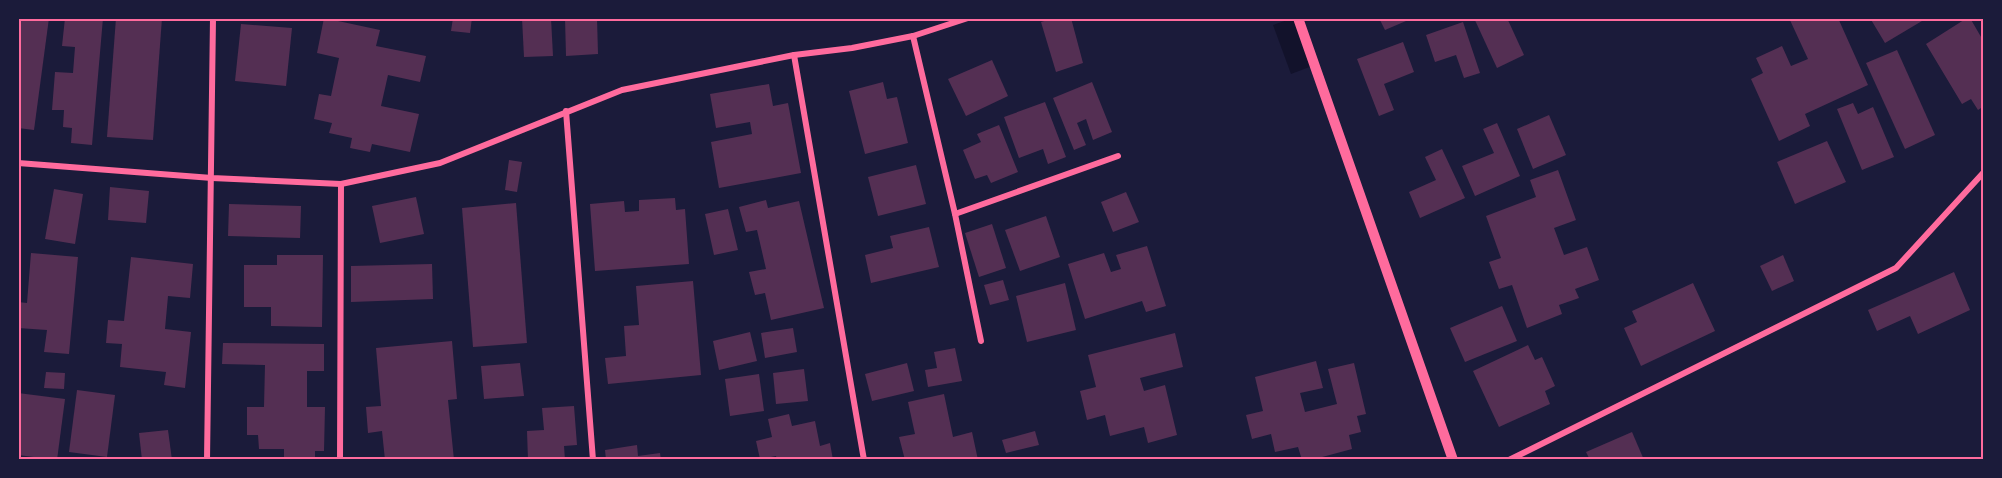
<svg xmlns="http://www.w3.org/2000/svg" width="2002" height="478" viewBox="0 0 2002 478" font-family="Manrope,sans-serif">
	<style>
		.water { fill: #12122b }
		.building { fill: #542f53 }
		.lines { fill: none; stroke-linecap: round; stroke-linejoin: round }
		.minor { stroke: #ff6b9d; stroke-width: 6 }
		.tertiary { stroke: #ff6b9d; stroke-width: 10 }
		.neatline { fill: none; stroke: #ff6b9d; stroke-width: 2 }
	</style>
	<rect width="100%" height="100%" fill="#1b1b3a"/>
	<!-- water -->
	<path class="water" d="M1293 18 1312 66 1291 74 1273 25Z"/>
	<!-- building -->
	<g class="building">
		<path d="M18 18H49L34 130 18 128Z"/>
		<path d="M65 18H103L92 145 71 143 72 128 63 127 64 110H52L55 72 73 73 75 47 62 46Z"/>
		<path d="M116 18H162L153 140 107 137Z"/>
		<path d="M324 18 380 30 376 46 426 56 420 82 388 75 381 106 419 114 410 152 372 144 370 152 350 148 352 138 329 133 332 123 314 119 319 94 331 96 339 58 317 53Z"/>
		<path d="M453 18H472L470 33 451 31Z"/>
		<path d="M522 18H551L553 56 524 57Z"/>
		<path d="M565 18H597L598 54 566 56Z"/>
		<path d="M1054 18H1071L1083 63 1056 72 1041 22Z"/>
		<path d="M1379 18H1413L1385 30Z"/>
		<path d="M1474 18H1507L1524 55 1497 68Z"/>
		<path d="M1789 18H1838L1868 85 1805 114 1810 126 1779 141 1751 79 1763 73 1756 58 1782 46 1791 66 1808 59Z"/>
		<path d="M1870 18H1927L1885 43Z"/>
		<path d="M1967 18H1970L1984 42V106L1978 110 1971 99 1962 104 1926 44Z"/>
		<path d="M1463 22 1480 73 1464 78 1456 55 1435 62 1426 35Z"/>
		<path d="M241 24 292 28 286 86 235 81Z"/>
		<path d="M1403 42 1414 72 1384 84 1394 110 1379 116 1357 59Z"/>
		<path d="M1897 50 1935 135 1905 149 1866 63Z"/>
		<path d="M992 60 1008 96 966 116 948 79Z"/>
		<path d="M883 82 887 99 897 97 908 143 865 154 849 91Z"/>
		<path d="M1092 82 1112 132 1093 140 1086 119 1077 123 1086 145 1074 150 1053 98Z"/>
		<path d="M769 84 773 106 788 103 801 173 719 188 711 142 752 134 750 122 716 128 710 94Z"/>
		<path d="M1045 102 1066 157 1048 164 1043 149 1019 158 1004 117Z"/>
		<path d="M1853 103 1858 114 1873 107 1894 157 1862 170 1837 109Z"/>
		<path d="M1549 115 1566 155 1533 169 1517 129Z"/>
		<path d="M1497 123 1520 176 1475 196 1462 166 1494 153 1483 129Z"/>
		<path d="M999 125 1018 172 991 183 987 175 975 179 963 150 981 142 977 134Z"/>
		<path d="M1827 141 1846 182 1795 204 1777 162Z"/>
		<path d="M1442 149 1465 198 1420 218 1409 192 1436 180 1425 157Z"/>
		<path d="M509 160 522 162 517 192 505 190Z"/>
		<path d="M916 165 926 204 878 216 868 177Z"/>
		<path d="M1558 170 1576 220 1554 228 1564 255 1587 247 1599 280 1575 289 1579 298 1559 305 1562 314 1527 328 1512 285 1499 289 1489 262 1501 258 1486 216 1536 197 1530 180Z"/>
		<path d="M110 187 149 191 146 223 108 220Z"/>
		<path d="M54 189 83 194 75 244 45 239Z"/>
		<path d="M1126 192 1139 222 1113 232 1101 202Z"/>
		<path d="M416 197 424 234 380 243 372 206Z"/>
		<path d="M675 198 676 210 685 209 689 264 595 271 590 204 624 201 625 212 639 211V200Z"/>
		<path d="M766 200 768 208 799 201 824 308 771 320 765 293 755 295 749 272 766 269 757 230 746 232 739 207Z"/>
		<path d="M516 203 527 343 473 347 462 208Z"/>
		<path d="M229 204 301 206 300 238 228 236Z"/>
		<path d="M728 209 738 250 714 255 705 214Z"/>
		<path d="M1046 216 1060 257 1020 271 1005 230Z"/>
		<path d="M992 224 1006 268 979 277 965 233Z"/>
		<path d="M929 227 939 267 871 283 865 255 893 248 890 236Z"/>
		<path d="M1147 246 1166 306 1146 312 1142 301 1085 319 1068 264 1104 253 1111 272 1121 269 1116 255Z"/>
		<path d="M31 253 78 257 69 354 44 352 47 330 18 328V302L27 303Z"/>
		<path d="M277 255H323L322 327 271 326V307H244V265H277Z"/>
		<path d="M1783 255 1794 281 1772 291 1760 266Z"/>
		<path d="M131 257 193 264 190 298 168 296 165 329 191 332 185 388 164 385 166 372 120 367 122 344 106 343 108 320 124 321Z"/>
		<path d="M432 264 433 299 351 302V266Z"/>
		<path d="M1954 272 1970 310 1918 334 1910 316 1877 331 1868 310Z"/>
		<path d="M1003 280 1009 300 990 305 984 285Z"/>
		<path d="M693 281 701 375 608 384 605 358 626 356 624 326 639 325 636 286Z"/>
		<path d="M1065 283 1076 330 1027 342 1016 296Z"/>
		<path d="M1693 283 1715 331 1641 366 1624 328 1637 322 1632 311Z"/>
		<path d="M1502 306 1517 341 1465 362 1450 328Z"/>
		<path d="M793 328 797 352 765 358 761 333Z"/>
		<path d="M750 332 757 361 719 370 713 341Z"/>
		<path d="M1175 333 1183 367 1140 378 1144 391 1165 385 1177 435 1148 443 1144 427 1110 436 1105 415 1087 420 1080 391 1096 387 1088 355Z"/>
		<path d="M452 341 457 399 448 400 454 460H385L382 431 368 433 366 407 381 406 376 348Z"/>
		<path d="M223 343 324 344V371H307V407H325L324 451H315V460H284V449H259L258 435H247V407H264L265 365 222 364Z"/>
		<path d="M1528 345 1535 360 1542 357 1555 386 1545 391 1550 404 1499 427 1473 371Z"/>
		<path d="M955 348 962 381 928 387 925 370 937 368 934 352Z"/>
		<path d="M1316 361 1323 388 1300 393 1305 412 1337 404 1328 369 1354 363 1366 414 1357 416 1361 432 1349 435 1352 449 1311 460H1302L1298 447 1275 452 1271 434 1252 439 1246 415 1263 411 1255 377Z"/>
		<path d="M520 363 524 396 484 399 481 366Z"/>
		<path d="M907 363 914 391 872 401 865 374Z"/>
		<path d="M804 369 808 401 776 404 773 373Z"/>
		<path d="M46 372 65 373 64 389 44 388Z"/>
		<path d="M759 374 764 411 730 416 725 379Z"/>
		<path d="M77 390 115 395 107 457 69 452Z"/>
		<path d="M18 393 65 399 57 460 18 455Z"/>
		<path d="M944 394 953 437 972 432 978 460H905L899 437 915 434 908 402Z"/>
		<path d="M574 406 577 445 564 446 565 460H528L527 431 544 430 542 408Z"/>
		<path d="M789 414 792 426 815 421 820 446 830 443 833 460H777L776 456 760 459 756 441 772 437 768 419Z"/>
		<path d="M168 430 172 460H142L139 433Z"/>
		<path d="M1035 431 1039 445 1006 453 1002 440Z"/>
		<path d="M1632 432 1644 460H1590L1586 452Z"/>
		<path d="M637 445 638 456 660 453 661 460H606L605 450Z"/>
	</g>
	<g class="lines">
		<!-- minor -->
		<g class="minor">
			<path d="M913 36 955 214 981 341"/>
			<path d="M794 55 864 460"/>
			<path d="M566 111 593 460"/>
			<path d="M18 163 212 178 341 184 440 163 622 90 794 55 852 48 913 36 968 18"/>
			<path d="M955 214 1118 156"/>
			<path d="M207 460 213 18"/>
			<path d="M340 460 341 184"/>
			<path d="M1509 460 1896 268 1984 172"/>
		</g>
		<!-- tertiary -->
		<path class="tertiary" d="M1298 18 1453 460"/>
	</g>
	<!-- border -->
	<rect width="2002" height="478" fill="none" stroke="#1b1b3a" stroke-width="39"/>
	<rect x="20" y="20" width="1962" height="438" class="neatline"/>
</svg>
